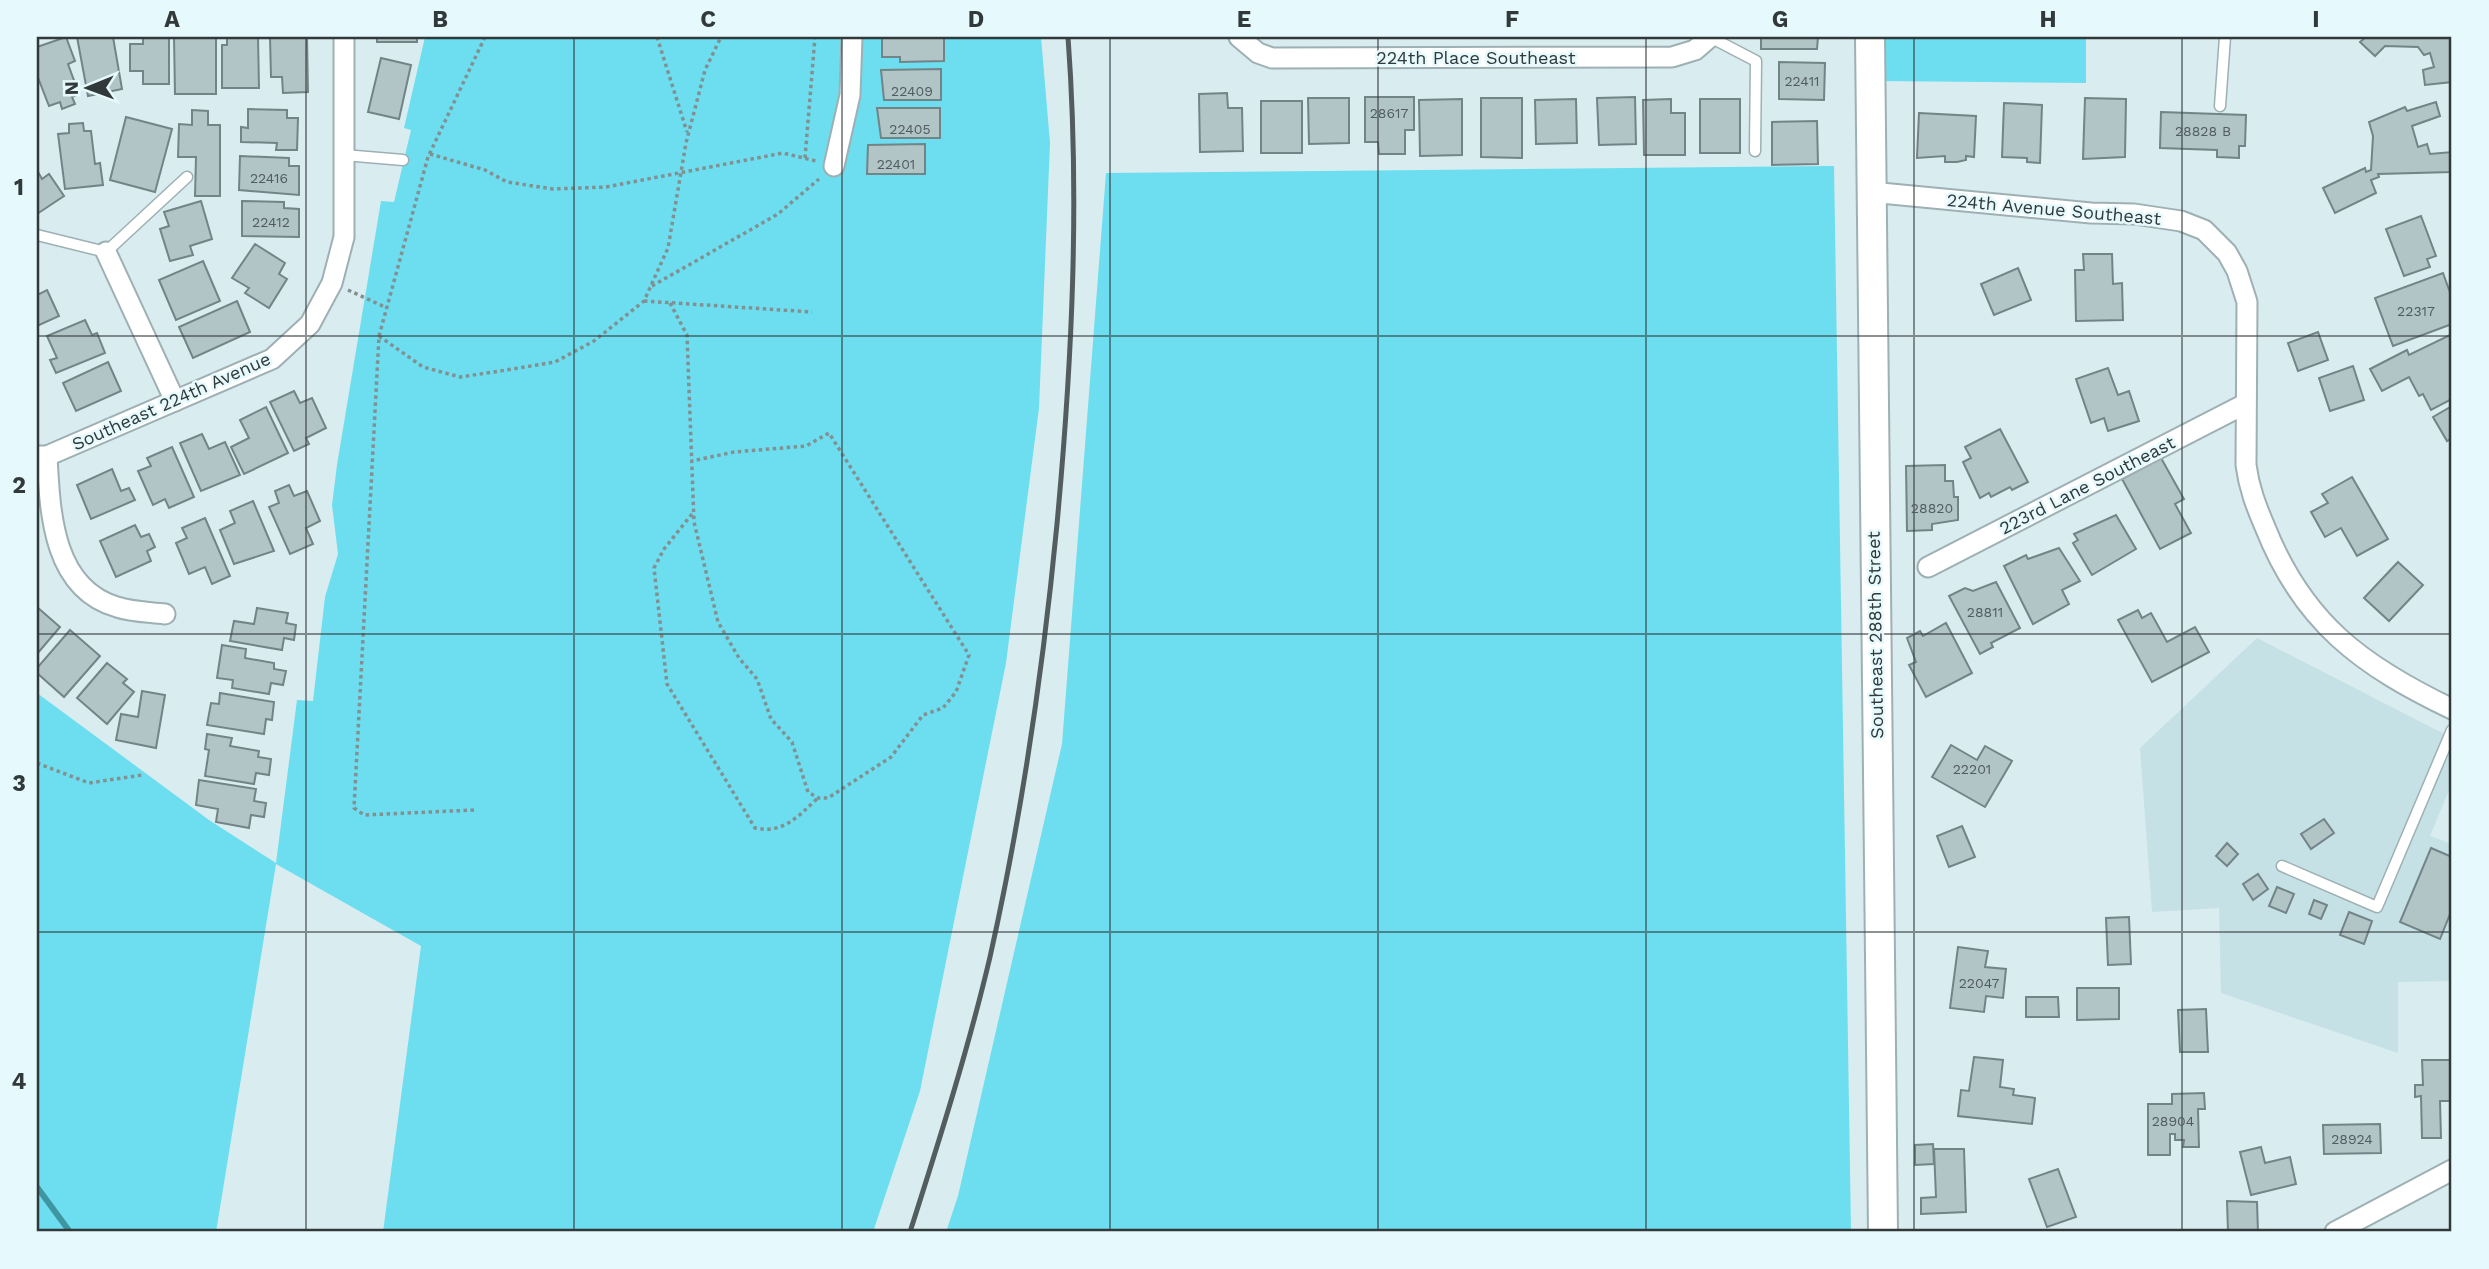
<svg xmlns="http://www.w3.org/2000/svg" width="2489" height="1269" viewBox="0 0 2489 1269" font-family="'Work Sans',sans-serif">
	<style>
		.built { fill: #c5e1e5 }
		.green { fill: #6cdeef }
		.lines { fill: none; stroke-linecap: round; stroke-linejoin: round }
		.stream { stroke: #3e96a2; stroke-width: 6 }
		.building { fill: #b1c4c6; stroke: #738487; stroke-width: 2 }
		.lane-casing { stroke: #9eb0b3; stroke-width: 13 }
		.street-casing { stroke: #9eb0b3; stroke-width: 23 }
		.secondary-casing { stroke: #9eb0b3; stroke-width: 32 }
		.path { stroke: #829092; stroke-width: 3.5; stroke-dasharray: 3.5 3.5; stroke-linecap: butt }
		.lane { stroke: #fff; stroke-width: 10 }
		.street { stroke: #fff; stroke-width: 19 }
		.secondary { stroke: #fff; stroke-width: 28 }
		.rail { stroke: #535d5f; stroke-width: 5 }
		.grid { fill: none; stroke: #31393a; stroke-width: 2; stroke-opacity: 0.55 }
		.labels { text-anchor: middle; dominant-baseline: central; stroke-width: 5; stroke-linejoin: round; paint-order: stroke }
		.number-label { font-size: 14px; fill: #515c5d }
		.street-label { font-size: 18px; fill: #31393a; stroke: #e6f9fc }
		.neatline { fill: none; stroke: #31393a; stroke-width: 2.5 }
		.grid-label { font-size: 23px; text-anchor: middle; font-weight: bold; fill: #31393a }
	</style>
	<rect width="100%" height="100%" fill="#d9ecef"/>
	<!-- built -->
	<path class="built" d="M2257 638 2452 738V783L2430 836 2452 844V981L2398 982V1053L2221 993 2219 908 2152 912 2140 748Z"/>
	<!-- green -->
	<g class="green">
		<path d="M425 37H1041L1050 143 1039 408 1006 663 920 1091 873 1232H383L421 946 276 864 216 1232H37V693L209 820 276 863 297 700 313 701 325 597 338 554 332 505 337 465 381 201 394 202 411 130 404 128Z"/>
		<path d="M1879 37H2086V83L1879 81Z"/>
		<path d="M1834 166 1851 1232H946L958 1196 1062 744 1106 173Z"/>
	</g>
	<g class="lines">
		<!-- stream -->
		<path class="stream" d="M37 1187 70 1232"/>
	</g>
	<!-- building -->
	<g class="building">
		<path d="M66 37 75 61 68 64 79 94 72 97 75 104 62 109 60 102 49 106 37 75V47Z"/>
		<path d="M77 37H113L122 89 88 96Z"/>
		<path d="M143 37H169V84H143V71H130V44H143Z"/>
		<path d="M174 37H216V94H175Z"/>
		<path d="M227 37H258L259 88H222V45H227Z"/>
		<path d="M270 37H307L308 92 283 93 282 77H271Z"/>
		<rect x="377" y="37" width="40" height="5"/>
		<path d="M882 37H944V61L900 62V57H882Z"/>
		<path d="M1761 37H1818L1817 49H1761Z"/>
		<path d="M2366 37H2452V82L2425 85 2423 70 2434 67 2430 53 2424 55 2418 47 2385 46 2375 56 2360 42Z"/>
		<path d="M381 58 411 65 399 119 368 112Z"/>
		<path d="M1779 62 1825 63 1824 100 1779 99Z"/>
		<path d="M941 69V100H884L881 70Z"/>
		<path d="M1227 93 1228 108H1242L1243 151 1200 152 1199 94Z"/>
		<path d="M1365 97H1414V130H1405V154H1379L1378 142H1365Z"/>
		<path d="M1635 97 1636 144 1599 145 1597 98Z"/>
		<path d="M1308 98H1349V143L1309 144Z"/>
		<path d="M1481 98H1522V158L1481 157Z"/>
		<path d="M2085 98 2126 99 2125 157 2083 159Z"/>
		<path d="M1462 99V155L1420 156 1419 100Z"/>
		<path d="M1576 99 1577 143 1536 144 1535 100Z"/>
		<path d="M1671 99V113H1685V155H1644L1643 100Z"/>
		<rect x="1700" y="99" width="40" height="54"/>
		<rect x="1261" y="101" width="41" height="52"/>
		<path d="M2436 102 2440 116 2412 126 2418 147 2427 144 2430 154 2452 152V172L2378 174 2379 177 2371 180 2376 193 2335 213 2323 188 2365 168 2366 172 2371 170 2373 136 2369 122 2405 107 2407 111Z"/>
		<path d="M2004 103 2042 105 2040 163 2027 162V158L2002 157Z"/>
		<path d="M877 108H940V138H881Z"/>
		<path d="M248 109 287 110V118H298L297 150H276L277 143 241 142V127L248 128Z"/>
		<path d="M192 110 208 111V125H220V196H195L196 157H178L179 124 192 125Z"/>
		<path d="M2161 112 2246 115 2245 146H2239V158L2217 157V150L2160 148Z"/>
		<path d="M1919 113 1976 116 1974 157 1966 156V160L1957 162H1945V156L1917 158Z"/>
		<path d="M126 117 172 129 155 192 110 180Z"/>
		<path d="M1817 121 1818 164 1772 165V122Z"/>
		<path d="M83 123 84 131H91L95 164 100 163 103 185 65 189 58 134 69 133V124Z"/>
		<path d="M925 144V174H867L868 145Z"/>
		<path d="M240 156 289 158V166H299V195L239 190Z"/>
		<path d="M37 170 42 179 49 174 64 196 37 214Z"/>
		<path d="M201 201 212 239 190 246 193 255 170 261 160 229 169 226 164 212Z"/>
		<path d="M242 201 284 202V208L299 209V237L242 236Z"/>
		<path d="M2421 216 2436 256 2427 259 2430 267 2404 276 2386 229Z"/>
		<path d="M255 244 285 263 279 274 287 279 269 308 245 293 249 288 232 278Z"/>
		<path d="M2083 254H2112L2113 284 2122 283 2123 320 2076 321 2075 270H2084Z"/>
		<path d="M203 261 220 301 176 320 159 280Z"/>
		<path d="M2018 268 2031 300 1994 315 1981 284Z"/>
		<path d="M2443 273 2452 298V324L2393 346 2375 298Z"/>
		<path d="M47 290 59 316 37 326V295Z"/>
		<path d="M237 301 250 332 193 358 179 327Z"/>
		<path d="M85 320 92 335 97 333 105 353 56 373 50 360 57 358 47 336Z"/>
		<path d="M2318 332 2328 360 2298 371 2288 343Z"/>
		<path d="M2452 334V399L2431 410 2423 394 2419 396 2409 377 2382 391 2370 369 2407 350 2409 355Z"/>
		<path d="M108 362 121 391 76 411 63 383Z"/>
		<path d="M2353 366 2364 400 2330 411 2319 378Z"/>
		<path d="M2108 368 2118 395 2129 391 2139 421 2108 431 2104 418 2091 423 2076 379Z"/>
		<path d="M294 391 300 403 312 398 326 428 306 438 309 444 294 451 270 402Z"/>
		<path d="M2452 406V438L2447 441 2433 417Z"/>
		<path d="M266 407 288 453 244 474 231 447 249 438 240 420Z"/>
		<path d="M2000 429 2028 482 2012 490 2010 487 1991 497 1989 493 1980 498 1963 462 1971 458 1965 447Z"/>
		<path d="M202 434 209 449 225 442 240 475 201 491 180 443Z"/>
		<path d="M172 447 194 497 169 508 165 499 153 505 138 471 151 466 147 458Z"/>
		<path d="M2161 458 2184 499 2175 504 2191 533 2160 549 2122 479Z"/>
		<path d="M1945 465V481H1953L1954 497H1958V520L1932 524V530L1907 531 1906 466Z"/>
		<path d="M112 469 121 491 129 488 135 500 91 519 77 485Z"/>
		<path d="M2352 477 2388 539 2357 556 2341 528 2325 537 2311 512 2328 503 2322 494Z"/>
		<path d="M289 485 294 496 307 491 320 521 306 528 313 544 290 554 269 507 279 503 275 491Z"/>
		<path d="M253 501 274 551 234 564 220 530 235 523 230 511Z"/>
		<path d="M2116 515 2136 549 2092 575 2073 543 2078 540 2074 534Z"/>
		<path d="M205 518 230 576 212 584 205 567 189 574 176 543 187 538 182 528Z"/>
		<path d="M135 525 141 537 149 534 155 547 147 551 151 561 116 577 100 541Z"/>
		<path d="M2059 548 2080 581 2062 590 2069 604 2033 624 2004 566 2026 555 2028 559Z"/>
		<path d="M2398 562 2423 585 2389 621 2364 598Z"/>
		<path d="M1996 582 2020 628 1991 643 1993 647 1980 654 1949 596 1965 588 1973 591Z"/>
		<path d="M37 607 60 627 37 654Z"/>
		<path d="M257 608 288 613 286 623 296 625 294 640 284 638 282 650 230 641 234 621 254 624Z"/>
		<path d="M2138 610 2142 618 2151 613 2167 642 2195 627 2209 652 2152 682 2118 620Z"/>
		<path d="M1946 623 1972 673 1926 697 1909 665 1916 662 1907 638 1920 631 1923 636Z"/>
		<path d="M70 630 100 656 64 697 37 673V668Z"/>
		<path d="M222 645 246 649 245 658 274 663V669L286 671 283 685 271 683 269 694 232 688 233 680 217 678Z"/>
		<path d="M107 663 127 679 123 683 134 692 107 724 77 698Z"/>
		<path d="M142 691 165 695 156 748 116 740 121 714 138 717Z"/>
		<path d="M220 693 274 702 272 720 266 719 264 734 207 725 211 703 219 704Z"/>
		<path d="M207 734 232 738 230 746 259 751 258 757 271 759 269 775 256 773 254 784 205 776 209 750 205 749Z"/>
		<path d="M1951 745 1977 760 1985 746 2012 761 1985 807 1932 777Z"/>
		<path d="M199 780 256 789 254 801 266 803 264 817 251 815 249 828 216 822 218 809 196 805Z"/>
		<path d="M2324 819 2334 833 2311 849 2301 834Z"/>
		<path d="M1962 826 1975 857 1949 867 1937 836Z"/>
		<path d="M2227 843 2238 854 2227 866 2216 856Z"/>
		<path d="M2431 848 2452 857V909L2440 939 2400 922Z"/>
		<path d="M2258 874 2268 889 2253 900 2243 884Z"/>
		<path d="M2277 887 2294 894 2286 913 2269 906Z"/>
		<path d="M2314 900 2327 905 2321 919 2309 914Z"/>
		<path d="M2349 912 2372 921 2364 944 2340 935Z"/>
		<path d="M2129 917 2131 964 2108 965 2106 918Z"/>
		<path d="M1958 947 1988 951 1985 967 2006 969 2003 998 1986 996 1984 1012 1950 1008Z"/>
		<path d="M2077 988H2119V1019L2077 1020Z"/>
		<path d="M2026 997H2058L2059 1017H2026Z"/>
		<path d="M2206 1009 2208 1052H2180L2178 1010Z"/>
		<path d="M1974 1057 2003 1060 2000 1087 2014 1089 2013 1095 2035 1098 2032 1124 1958 1116 1961 1090 1969 1091Z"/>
		<path d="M2422 1060H2452V1101H2440L2441 1138H2422L2421 1096 2415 1097V1085H2423Z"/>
		<path d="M2204 1093 2205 1109H2198L2199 1147H2183L2184 1140H2175V1134H2170V1155H2148V1104H2172V1094Z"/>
		<path d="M2380 1124 2381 1153 2324 1154 2323 1125Z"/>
		<path d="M1933 1144 1934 1164 1915 1165V1145Z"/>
		<path d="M2261 1147 2265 1163 2290 1157 2296 1184 2251 1195 2240 1152Z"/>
		<path d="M1934 1149H1964L1966 1212 1921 1214V1198L1936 1197Z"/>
		<path d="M2058 1169 2076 1217 2047 1227 2029 1179Z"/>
		<path d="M2227 1201 2257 1202 2258 1232H2228Z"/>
	</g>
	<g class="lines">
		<!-- lane casing -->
		<g class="lane-casing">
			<g id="lane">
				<path d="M1710 37 1756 61 1755 151"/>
				<path d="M2220 106 2225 37"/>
				<path d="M344 155 403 160"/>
				<path d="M37 235 106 252 187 177"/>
				<path d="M2282 866 2377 907 2452 730"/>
			</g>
		</g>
		<!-- street casing -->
		<g class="street-casing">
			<g id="street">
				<path d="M1239 37 1258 53 1272 58 1672 57 1695 50 1710 37"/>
				<path d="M834 166 850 95 852 37"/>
				<path d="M1870 192 2091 213 2134 214 2181 221 2204 230 2227 253 2237 271 2247 302 2246 465C2249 488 2256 506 2265 527 2303 623 2362 666 2452 709"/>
				<path d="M106 252 175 401"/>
				<path d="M37 456H47L272 359 310 324 332 283 344 237V37"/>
				<path d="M47 456C50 511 52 588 117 607 132 612 149 612 165 614"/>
				<path d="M1928 567 2245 404"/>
				<path d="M2335 1232 2452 1170"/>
			</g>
		</g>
		<!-- secondary casing -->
		<g class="secondary-casing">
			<path id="secondary" d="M1870 37 1883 1232"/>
		</g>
		<!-- path -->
		<g class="path">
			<path d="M657 37 687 132"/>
			<path d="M430 154 485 170 507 182 553 189 606 187 783 153 816 161"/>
			<path d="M805 158 815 37"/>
			<path d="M652 286 778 214 819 179"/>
			<path d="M348 290 387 308"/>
			<path d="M644 301 812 312"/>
			<path d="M670 303 687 335 694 522 718 622 739 658 757 679 771 719 792 742 808 792 818 798H828L891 757 923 715 943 708 956 692 969 655 829 433 806 446 734 452 692 461"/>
			<path d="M379 336 428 157 485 37"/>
			<path d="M692 514 664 549 654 568 667 684 755 828C784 834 798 816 818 798"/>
			<path d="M37 763 89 783 142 775"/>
			<path d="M474 810 364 815 354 808 379 336 423 367 460 377 494 372 555 362 594 341 644 301 668 248 686 143 705 70 721 37"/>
		</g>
		<!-- lane -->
		<use href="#lane" class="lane"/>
		<!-- street -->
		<use href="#street" class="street"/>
		<!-- secondary -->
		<use href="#secondary" class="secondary"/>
		<!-- rail -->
		<path class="rail" d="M910 1232C939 1141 968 1050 990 957 1022 814 1043 670 1057 524 1072 362 1080 199 1068 37"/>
	</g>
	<!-- grid -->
	<path class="grid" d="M306 37V1232M574 37V1232M842 37V1232M1110 37V1232M1378 37V1232M1646 37V1232M1914 37V1232M2182 37V1232M37 336H2452M37 634H2452M37 932H2452"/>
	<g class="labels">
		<!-- number labels -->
		<g class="number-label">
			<text x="1802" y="81">22411</text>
			<text x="912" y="91">22409</text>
			<text x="1389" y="113">28617</text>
			<text x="910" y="129">22405</text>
			<text x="2203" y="131">28828 B</text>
			<text x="896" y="164">22401</text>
			<text x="269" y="178">22416</text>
			<text x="271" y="222">22412</text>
			<text x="2416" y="311">22317</text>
			<text x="1932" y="508">28820</text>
			<text x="1985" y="612">28811</text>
			<text x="1972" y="769">22201</text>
			<text x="1979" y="983">22047</text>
			<text x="2173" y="1121">28904</text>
			<text x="2352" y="1139">28924</text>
		</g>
		<!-- street labels -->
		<g class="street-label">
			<text x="1476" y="57">224th Place Southeast</text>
			<text transform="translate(2054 209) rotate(5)">224th Avenue Southeast</text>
			<text transform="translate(171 401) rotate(-24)">Southeast 224th Avenue</text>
			<text transform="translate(2087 485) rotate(-27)">223rd Lane Southeast</text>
			<text transform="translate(1875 635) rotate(-91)">Southeast 288th Street</text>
		</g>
	</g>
	<!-- border -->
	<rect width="2489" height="1269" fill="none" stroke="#e6f9fc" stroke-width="77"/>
	<!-- north arrow -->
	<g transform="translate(88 88) rotate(269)" stroke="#e6f9fc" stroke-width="5" paint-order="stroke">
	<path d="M0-5L12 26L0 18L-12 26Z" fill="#31393a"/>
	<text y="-10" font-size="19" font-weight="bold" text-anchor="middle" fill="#31393a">N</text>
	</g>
	<rect x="38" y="38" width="2412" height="1192" class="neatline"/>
	<g class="grid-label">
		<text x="172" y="27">A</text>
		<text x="440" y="27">B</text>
		<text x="708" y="27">C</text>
		<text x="976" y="27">D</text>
		<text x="1244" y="27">E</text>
		<text x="1512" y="27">F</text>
		<text x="1780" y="27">G</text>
		<text x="2048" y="27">H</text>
		<text x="2316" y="27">I</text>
		<text x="19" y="195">1</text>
		<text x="19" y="493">2</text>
		<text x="19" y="791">3</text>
		<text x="19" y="1089">4</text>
	</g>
</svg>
